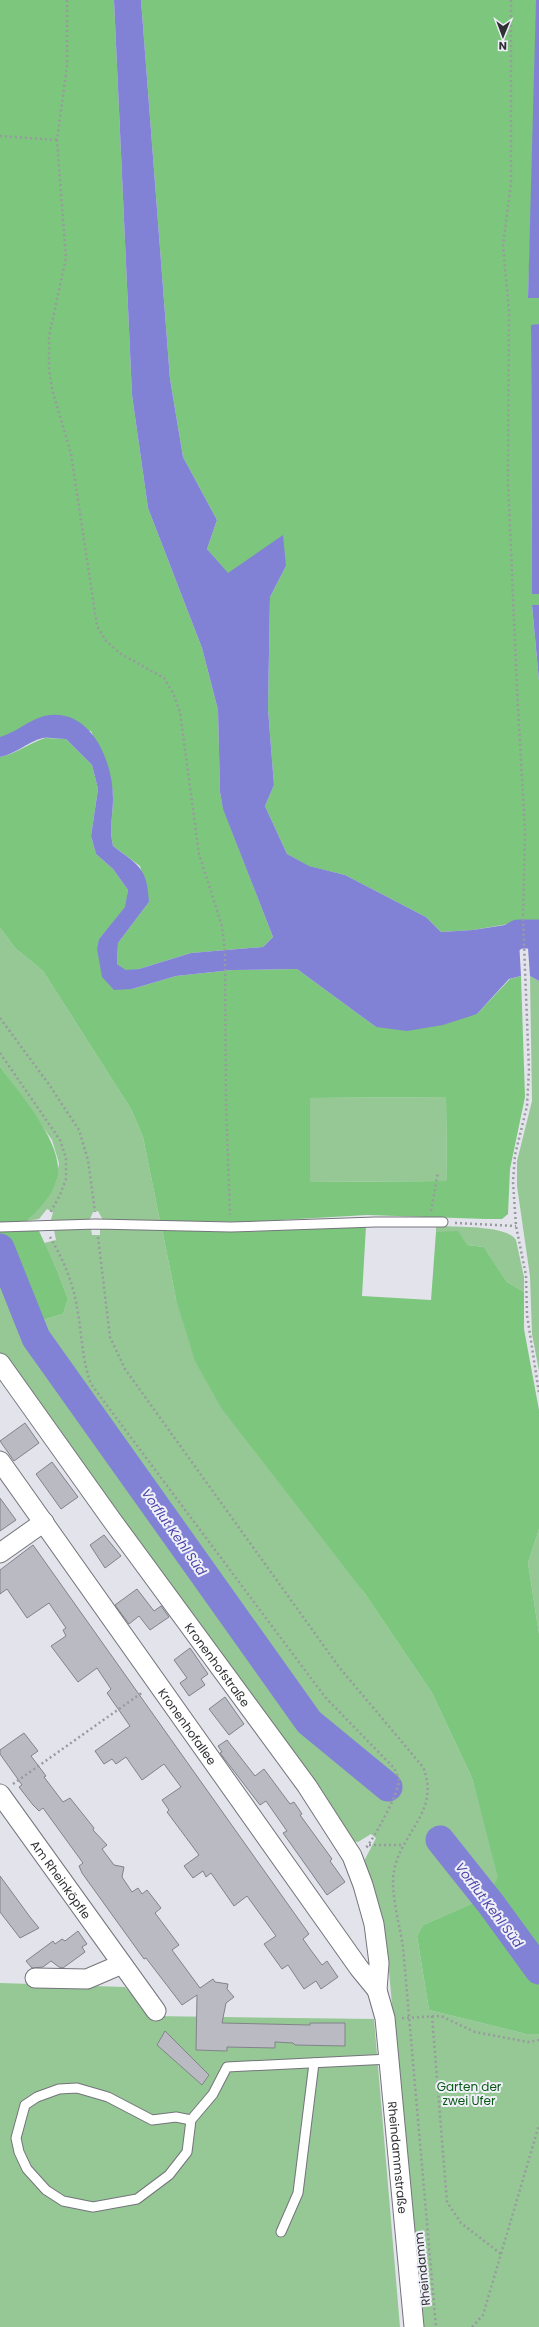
<svg xmlns="http://www.w3.org/2000/svg" width="539" height="2327" viewBox="0 0 539 2327" font-family="Poppins,sans-serif">
	<style>
		.green { fill: #95c894 }
		.forest { fill: #7dc67d; fill-rule: evenodd }
		.water { fill: #8182d6 }
		.lines { fill: none; stroke-linecap: round; stroke-linejoin: round }
		.river { stroke: #8182d6; stroke-width: 29 }
		.building { fill: #babbc2; stroke: #82838a }
		.lane-casing { stroke: #74747c; stroke-width: 11 }
		.street-casing { stroke: #74747c; stroke-width: 21 }
		.path { stroke: #999aa0; stroke-width: 2.5; stroke-dasharray: 2 3; stroke-linecap: butt }
		.lane { stroke: #fff; stroke-width: 9 }
		.street { stroke: #fff; stroke-width: 19 }
		.labels { text-anchor: middle; dominant-baseline: central; stroke-width: 4; stroke-linejoin: round; paint-order: stroke }
		.street-label { font-size: 12px; fill: #303134; stroke: #eff0f8 }
		.park-label { font-size: 12px; fill: #095914; stroke: #eff0f8 }
		.water-label { font-size: 13px; font-style: italic; fill: #4d45a9; stroke: #eff0f8 }
	</style>
	<rect width="100%" height="100%" fill="#e2e3eb"/>
	<!-- green -->
	<g class="green">
		<path d="M0 928 15 948 43 971 131 1109 143 1137 160 1221 103 1220 98 1211 93 1212 89 1221H54L51 1220 53 1212 47 1209 39 1219 27 1221 43 1203 56 1182 59 1163 52 1140 0 1066Z"/>
		<path d="M530 976 539 981V1371L532 1334 530 1276 517 1186V1161L532 1101Z"/>
		<path d="M446 1097 447 1181 310 1182 309 1098Z"/>
		<path d="M436 1226C454 1227 507 1225 516 1240L524 1277V1292L507 1282 484 1247 467 1245 436 1232Z"/>
		<path d="M91 1229 92 1235H100V1229H162L176 1299 363 1591 432 1693 472 1778 499 1877 487 1897 423 1925 417 1936 429 2010 526 2034H539V2327H421L388 1960 363 1863 376 1838 371 1834 358 1842 351 1841 281 1736 0 1353V1273L17 1275 39 1321 63 1314 68 1299 57 1270 44 1243 56 1240 54 1230Z"/>
		<path d="M539 1529V1634L528 1563Z"/>
		<path d="M0 1983 125 1987 152 2016 374 2019 400 2327H0Z"/>
	</g>
	<!-- forest -->
	<g class="forest">
		<path d="M0 0H114L132 395 148 508 202 648 218 710 220 792 223 808 273 937 263 947 191 953 139 969 127 971 117 964 118 943 149 902 140 866 113 846C109 826 113 817 113 798 113 775 99 751 91 731L0 737Z"/>
		<path d="M141 0H539L528 297 539 298V324L531 326 532 593 539 594V605H532L539 681V925L526 921 473 930 441 932 426 917 345 875 308 866 287 854 265 806 274 785 268 709 270 597 286 566H242L228 574 207 549 217 520 183 457 170 379Z"/>
		<path d="M45 738 66 739 92 765 98 789 91 836 96 854 113 869 128 890 126 907 99 939 132 989 176 976 232 970 297 969 376 1027 477 1014 510 979 521 976 525 1097 510 1169 508 1214 502 1219H486L367 1215 247 1222 160 1221 143 1137 131 1109 43 971 15 948 0 928V757C16 754 29 743 45 738ZM446 1097 447 1181 310 1182V1098Z"/>
		<path d="M0 1066C19 1094 69 1148 56 1182 51 1197 38 1210 27 1221L39 1231 57 1270 68 1299 63 1314 39 1321 17 1275 0 1273Z"/>
		<path d="M366 1226 362 1296 431 1300 436 1232 458 1231 467 1245 484 1247 507 1282 524 1292V1329L539 1410V1529L528 1563 539 1634V2034H526L429 2010 417 1936 423 1925 487 1897 498 1877 472 1778 432 1693 363 1591 222 1409 195 1361 176 1299 162 1229 241 1232Z"/>
	</g>
	<!-- water -->
	<g class="water">
		<path d="M114 0H141L170 379 183 457 217 520 207 549 228 573 283 535 286 566 270 597 268 709 274 785 265 806 287 854 309 866 345 875 426 917 441 932 473 930 518 923 521 976 509 979 477 1014 443 1025 407 1031 376 1027 297 969 232 970 176 976 132 989 114 990 102 977 97 949 99 939 125 907 128 890 113 869 96 854 91 836 98 789 92 765 66 739C59 739 50 737 43 738 27 742 16 754 0 757V737C15 733 29 720 44 716 90 706 113 760 113 798 113 816 109 828 113 846 139 866 147 867 149 902L118 943 117 964 126 970 139 969 191 953 263 947 273 937 223 809 220 792 218 710 202 648 148 508 132 395Z"/>
		<path d="M536 0H539V298H528Z"/>
		<path d="M539 324V594H532L531 325Z"/>
		<path d="M532 605H539V681Z"/>
		<path d="M526 921 539 925V981L530 976Z"/>
	</g>
	<g class="lines">
		<!-- river -->
		<g class="river">
			<path d="M484 955 518 934H539"/>
			<path d="M0 1248 36 1338 309 1722 388 1787"/>
			<path d="M440 1840 491 1904 539 1970"/>
		</g>
	</g>
	<!-- building -->
	<g class="building">
		<path d="M25 1423 39 1443 14 1461 0 1441Z"/>
		<path d="M52 1462 78 1497 61 1509 36 1474Z"/>
		<path d="M0 1498 16 1520 0 1531Z"/>
		<path d="M104 1535 121 1556 105 1568 90 1545Z"/>
		<path d="M33 1545 309 1934 303 1939 310 1949 322 1965 327 1961 338 1977 321 1989 316 1981 304 1989 288 1965 282 1969 264 1944 276 1936 247 1896 234 1906 211 1873 206 1877 203 1871 193 1878 184 1866 199 1855 167 1812 169 1810 162 1800 181 1787 164 1764 142 1780 126 1757 116 1764 112 1759 104 1764 95 1751 130 1726 107 1693 111 1689 97 1668 78 1682 51 1646 66 1636 63 1630 66 1628 49 1603 27 1618 7 1589 0 1594V1570Z"/>
		<path d="M137 1589 154 1611 161 1606 169 1617 150 1630 139 1616 129 1624 115 1605Z"/>
		<path d="M190 1648 208 1674 201 1679 205 1685 189 1696 180 1683 187 1678 174 1660Z"/>
		<path d="M225 1697 244 1724 229 1735 209 1709Z"/>
		<path d="M24 1733 38 1751 31 1756 46 1776 44 1777 63 1802 70 1798 94 1828 93 1830 107 1845 102 1849 114 1865 124 1867 122 1877 132 1892 138 1888 142 1894 147 1890 161 1908 155 1913 179 1945 172 1950 200 1988 213 1979 215 1982 228 1984 227 1989 234 1997 226 2003 222 2023 310 2025V2023H345V2046L295 2045 293 2043 275 2042V2048L227 2047V2051L196 2050 197 1995 182 2005 146 1958 144 1959 82 1873 79 1866 83 1863 43 1808 39 1811 33 1805 19 1787 22 1785 0 1754V1750Z"/>
		<path d="M227 1740 255 1776 264 1769 290 1804 294 1802 302 1814 300 1815 332 1859 330 1861 345 1882 327 1895 283 1833 287 1831 266 1801 260 1805 220 1753 222 1752 218 1746Z"/>
		<path d="M0 1876 30 1917 39 1928 20 1938 0 1912Z"/>
		<path d="M78 1931 87 1944 82 1947 85 1952 63 1968 59 1967 51 1961 43 1967 32 1968 26 1961 53 1941 55 1944 62 1939 65 1941Z"/>
		<path d="M165 2031 209 2075 202 2085 157 2045Z"/>
	</g>
	<g class="lines">
		<!-- lane casing -->
		<g class="lane-casing">
			<g id="lane">
				<path d="M0 1227 96 1224 231 1227 375 1222H443"/>
				<path d="M191 2120 176 2117 152 2120 108 2097 77 2088 59 2089 37 2097 25 2105 16 2138 19 2152 27 2169 46 2190 63 2201 93 2207 137 2199 169 2175 187 2152 191 2120 213 2094 227 2067 390 2059"/>
				<path d="M281 2232 298 2193 314 2063"/>
			</g>
		</g>
		<!-- street casing -->
		<g class="street-casing">
			<g id="street">
				<path id="s1" d="M0 1363 111 1519 307 1786 352 1856 363 1885 374 1924 379 1963 377 1990 385 2018 414 2327"/>
				<path id="s2" d="M0 1461 359 1968 377 1990"/>
				<path d="M0 1553 44 1522"/>
				<path id="s3" d="M0 1794 156 2011"/>
				<path d="M35 1978 87 1979 122 1964"/>
			</g>
		</g>
		<!-- path -->
		<g class="path">
			<path d="M67 0V66L57 140 66 258 49 336V369L52 389 71 454 97 626 106 641 121 654 164 678 173 693 180 712 199 854 222 926 225 951 226 1106 230 1215"/>
			<path d="M511 0V184L503 245 509 311 508 481 517 689 525 832 523 919 529 1070 527 1106 515 1155 513 1182 516 1226 526 1275 527 1315 539 1393"/>
			<path d="M0 136 57 140"/>
			<path d="M0 1018 48 1083 79 1130 88 1160 95 1212"/>
			<path d="M0 1053 60 1140 66 1158V1179L60 1195 50 1213"/>
			<path d="M431 1211 438 1172"/>
			<path d="M455 1223 516 1226"/>
			<path d="M50 1237C62 1257 72 1280 76 1302 82 1330 81 1357 91 1384L325 1697 394 1768C396 1772 398 1777 399 1780 399 1793 374 1838 366 1848"/>
			<path d="M98 1237 110 1337 125 1369 339 1667 423 1767C441 1811 401 1832 394 1871 390 1892 400 1926 403 1947L436 2327"/>
			<path d="M13 1784 143 1692"/>
			<path d="M369 1845H404"/>
			<path d="M432 2016 447 2202 461 2223 501 2254"/>
			<path d="M402 2018 441 2016 475 2032 528 2042 539 2040"/>
			<path d="M472 2327 483 2315 539 2125"/>
		</g>
		<!-- lane -->
		<use href="#lane" class="lane"/>
		<!-- street -->
		<use href="#street" class="street"/>
	</g>
	<g class="labels">
		<!-- street labels -->
		<g class="street-label">
			<text stroke="none"><textPath href="#s1" startOffset="372">Kronenhofstraße</textPath></text>
			<text stroke="none"><textPath href="#s2" startOffset="325">Kronenhofallee</textPath></text>
			<text stroke="none"><textPath href="#s3" startOffset="105">Am Rheinköpfle</textPath></text>
			<text stroke="none"><textPath href="#s1" startOffset="913">Rheindammstraße</textPath></text>
			<text transform="translate(422 2269) rotate(-96)">Rheindamm</text>
		</g>
		<!-- park labels -->
		<g class="park-label">
			<text x="469" y="2086">Garten der<tspan x="469" dy="14">zwei Ufer</tspan></text>
		</g>
		<!-- water labels -->
		<g class="water-label">
			<text transform="translate(174 1532) rotate(55)">Vorflut Kehl Süd</text>
			<text transform="translate(489 1905) rotate(53)">Vorflut Kehl Süd</text>
		</g>
	</g>
	<!-- north arrow -->
	<g transform="translate(503 36) rotate(181)" stroke="#eff0f8" stroke-width="3" paint-order="stroke">
	<path d="M0-3L7 15L0 10L-7 15Z" fill="#303134"/>
	<text y="-6" font-size="11" font-weight="bold" text-anchor="middle" fill="#303134">N</text>
	</g>
</svg>
